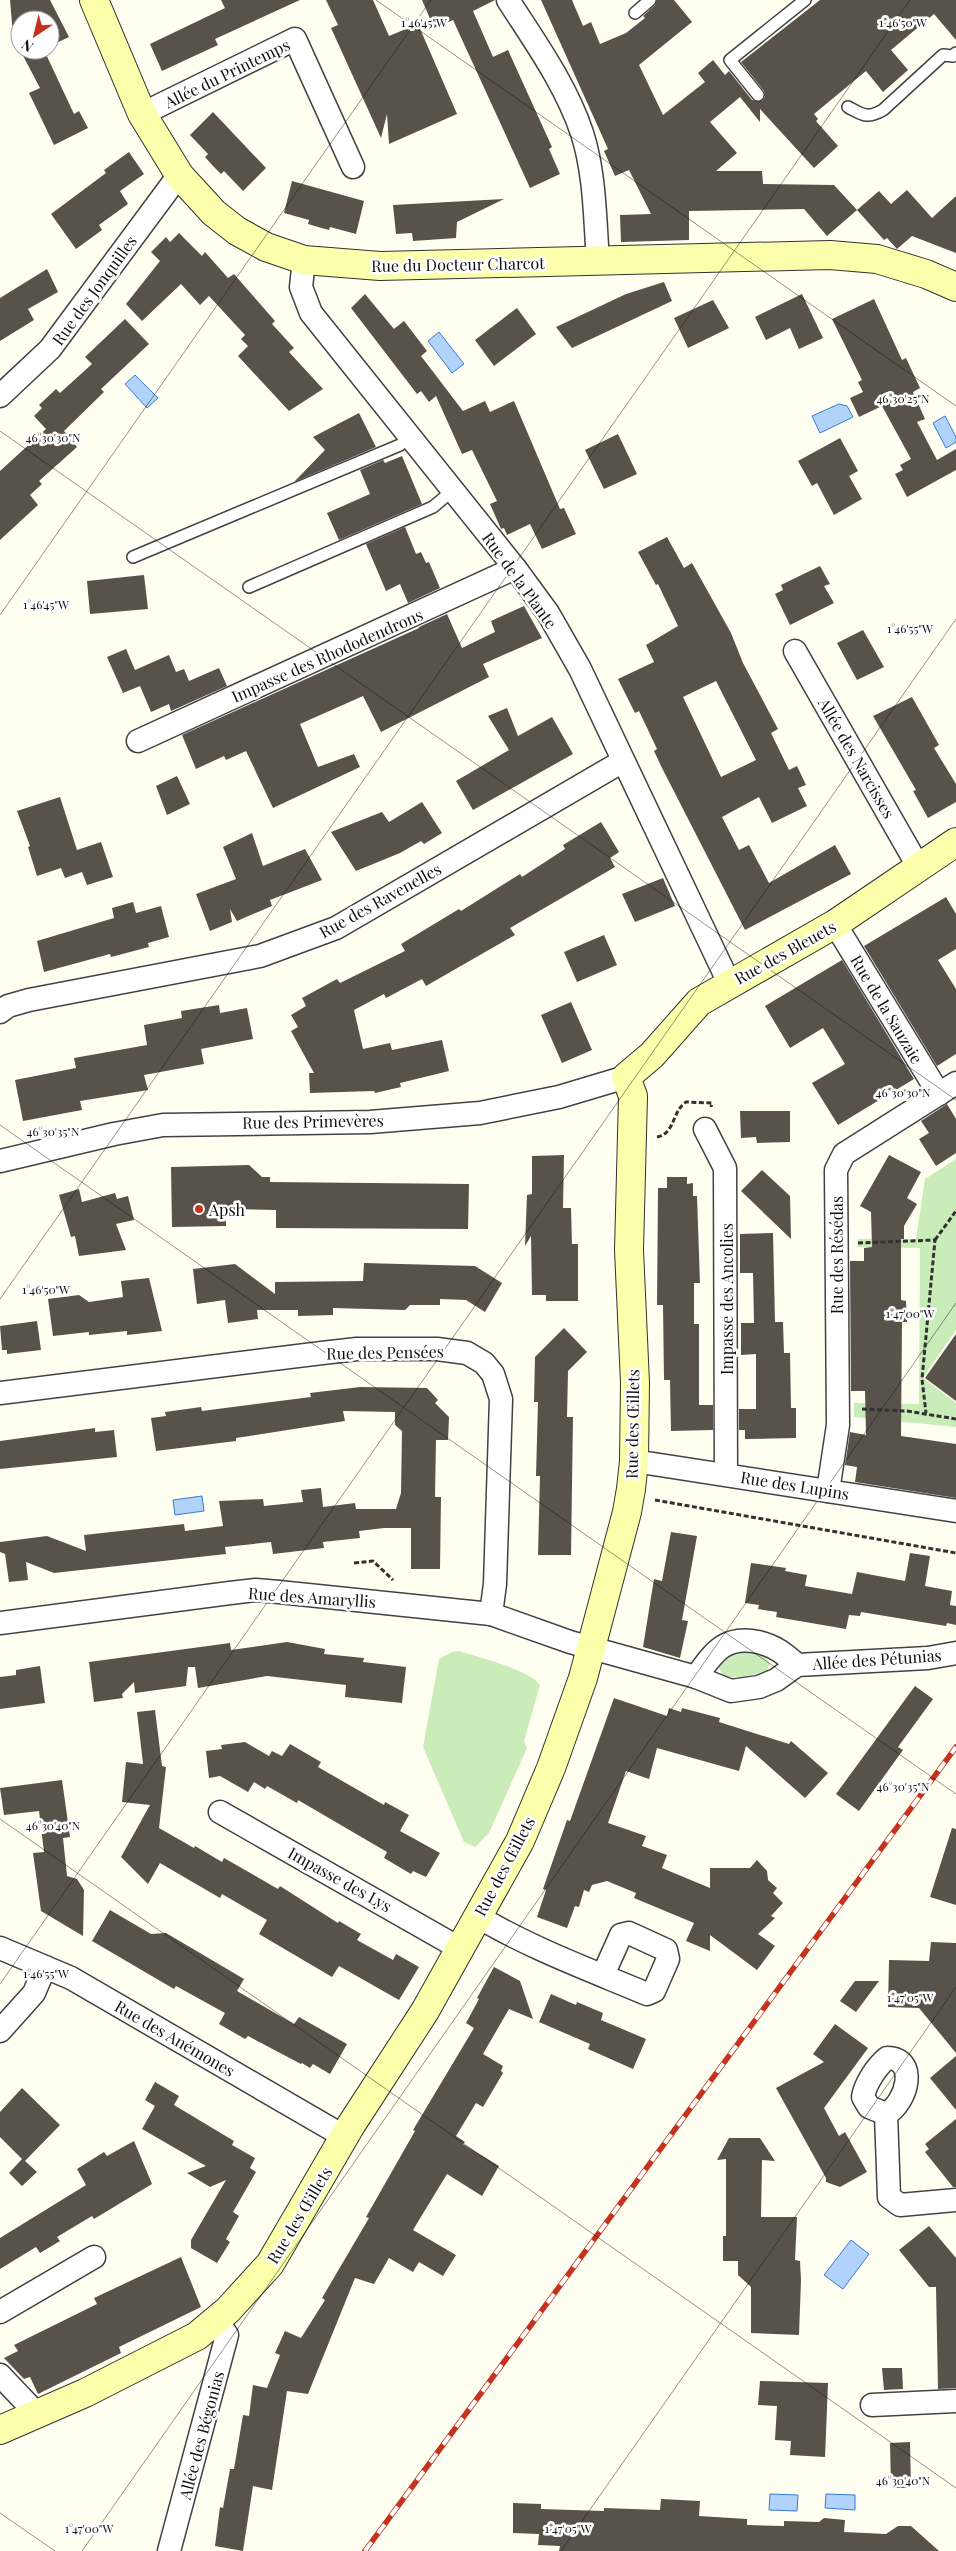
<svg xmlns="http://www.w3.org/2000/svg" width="956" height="2551" viewBox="0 0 956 2551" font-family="'Playfair Display',serif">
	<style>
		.green { fill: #caecb8 }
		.water { fill: #b2d3f9; stroke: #357bd5 }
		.building { fill: #58524b; fill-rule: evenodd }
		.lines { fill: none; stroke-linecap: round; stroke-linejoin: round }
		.lane-casing { stroke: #424242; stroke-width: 14 }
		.street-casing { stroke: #424242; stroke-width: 25 }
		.secondary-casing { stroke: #313131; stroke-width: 30 }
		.path { stroke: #313131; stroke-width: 3; stroke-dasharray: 5 2.5; stroke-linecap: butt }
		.lane { stroke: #fff; stroke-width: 11 }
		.street { stroke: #fff; stroke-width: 22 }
		.secondary { stroke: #fbffac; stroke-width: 28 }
		.rail-casing { stroke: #c7321e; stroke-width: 5.5 }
		.rail { stroke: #fff; stroke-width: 4; stroke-dasharray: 11; stroke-linecap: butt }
		.ticks { fill: none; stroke: #0f0f0f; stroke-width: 1; stroke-opacity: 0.45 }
		.poi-dot { fill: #c7321e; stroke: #fff; stroke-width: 2 }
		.labels { text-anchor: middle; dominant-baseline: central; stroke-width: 5; stroke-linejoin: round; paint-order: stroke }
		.street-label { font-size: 16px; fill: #0f0f0f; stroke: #fff }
		.poi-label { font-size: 16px; fill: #0f0f0f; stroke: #fff; text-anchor: start }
		.ticks-label { font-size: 12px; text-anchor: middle; fill: #0f0f0f; stroke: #fff; stroke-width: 5; stroke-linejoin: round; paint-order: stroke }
	</style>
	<rect width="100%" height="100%" fill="#fffff1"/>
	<!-- green -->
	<g class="green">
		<path d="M956 1159V1330L923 1378 956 1403V1427L854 1417V1403L919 1404 920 1248 858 1247 857 1239H916L925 1179Z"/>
		<path d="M731 1650 765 1656 770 1664 767 1671 745 1677H725L717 1666Z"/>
		<path d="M459 1651C480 1658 528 1669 540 1685L524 1741 527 1748 489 1833 475 1847 464 1842 423 1747 439 1659 452 1652Z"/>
	</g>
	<!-- water -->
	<g class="water">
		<path d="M439 332 464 364 452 373 428 341Z"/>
		<path d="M135 375 158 398 147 408 125 384Z"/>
		<path d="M839 404 847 406 853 417 820 433 812 416Z"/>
		<path d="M945 416 956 437V442L946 448 933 423Z"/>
		<path d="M202 1496 204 1511 175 1515 173 1500Z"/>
		<path d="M851 2240 869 2254 843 2289 824 2275Z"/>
		<path d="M770 2494 798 2495 797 2511 769 2510Z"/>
		<path d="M826 2494 855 2495V2510L825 2508Z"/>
	</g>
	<!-- building -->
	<g class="building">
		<path d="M10 0H50L69 37 50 46V20H20V49L13 35Z"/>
		<path d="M221 0H300L215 39 218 45 162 71 150 44 225 8Z"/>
		<path d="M326 0H373L389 36 418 24 457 114 389 144 387 114 381 138 331 28 338 25Z"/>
		<path d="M422 0H495L473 11 493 57 508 50 552 147 549 149 560 174 530 188 453 20 434 28Z"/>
		<path d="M541 0H572L583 26 591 22 600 44 626 33 645 18 643 16 655 5 657 0H674L692 22 639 65 663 115 705 82 698 73 713 60 725 75 729 71 752 100 762 101 765 97 764 91 741 62 820 0H956V40L934 14 891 50 908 70 883 92 866 71 814 114 818 119 816 121 838 146 814 168 760 109V122L740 97 710 122 737 153 716 171H762L763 184 834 185 857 210 879 191 891 204 907 190 932 218 956 196V253L912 236 897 249 887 238 884 240 857 210 827 236 804 209 689 211V240L621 242 620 215 651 214 629 170 615 176 604 151 608 149Z"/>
		<path d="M20 50H44L74 114 79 111 88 128 54 145 29 93 40 88Z"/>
		<path d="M213 112 266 168 243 191 224 171 221 174 213 166 205 157 208 154 190 135Z"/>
		<path d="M129 152 144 174 120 191 128 204 99 225 102 230 76 249 51 214 106 173 104 170Z"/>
		<path d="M292 181 364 201 356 234 330 227 329 230 318 227 308 224 309 220 284 213Z"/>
		<path d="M504 199 457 222 456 238 413 241 412 233 396 234 393 205Z"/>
		<path d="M179 233 202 256 205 252 228 278 234 274 275 321 272 324 294 348 289 352 323 389 289 411 238 356 248 346 241 339 245 335 209 296 200 305 181 284 142 321 126 304 160 261 151 252 166 237 170 242Z"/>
		<path d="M47 269 58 292 28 309 34 320 0 341V298Z"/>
		<path d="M664 282 672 301 572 348 556 327 626 294Z"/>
		<path d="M365 294 394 329 404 321 427 351 421 356 463 411 485 401 490 412 514 401 560 509 564 508 576 534 542 549 530 524 507 535 504 528 501 529 490 504 497 501 472 450 462 454 436 396 429 402 421 391 417 394 351 308Z"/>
		<path d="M802 294 823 338 799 349 790 328 766 340 755 317Z"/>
		<path d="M874 299 902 360 906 358 920 388 913 392 925 419 917 422 937 460 956 449V470L907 497 895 474 903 470 900 465 911 459 882 406 859 417 850 398 863 392 858 382 862 380 832 319Z"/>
		<path d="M713 300 729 328 688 348 674 318Z"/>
		<path d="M517 308 536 334 494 366 475 340Z"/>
		<path d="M125 319 149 344 101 389 104 392 64 431 77 447 39 481 42 484 30 495 38 505 0 540V471L46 429 34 416 42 408 39 405 56 389 60 393 92 364 85 357Z"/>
		<path d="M359 413 376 447 294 482 325 450 313 437Z"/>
		<path d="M618 434 637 474 604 489 585 450Z"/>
		<path d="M840 438 858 471 849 476 862 499 834 515 817 483 812 486 798 461Z"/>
		<path d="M402 456 422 504 339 540 327 513 370 494 360 470 383 460 385 463Z"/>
		<path d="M405 527 416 554 421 552 426 563 429 562 440 588 408 603 400 584 386 591 366 544Z"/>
		<path d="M667 537 684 568 692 563 731 633 743 663 778 729 771 733 789 770 797 766 806 785 798 788 807 806 772 823 759 797 722 817 739 850 749 845 769 883 835 845 851 874 745 930 662 768 654 751 657 749 639 711 635 713 618 679 654 662 646 645 678 626 658 584 656 585 638 552ZM716 681 756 760 721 777 683 697Z"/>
		<path d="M820 566 830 584 824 586 834 603 790 625 775 594 783 590 781 585Z"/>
		<path d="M144 575 148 609 90 614 87 581Z"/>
		<path d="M524 606 542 638 483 664 489 677 381 732 363 696 300 724 318 767 354 754 360 767 273 808 246 751 226 760 224 756 196 769 182 735 419 628V627L447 614 462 648 495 632 491 621Z"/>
		<path d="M863 630 884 667 857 680 837 643Z"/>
		<path d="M126 649 135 670 169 655 176 672 184 669 189 681 219 668 227 686 171 711 169 704 151 712 140 686 123 693 107 657Z"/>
		<path d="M912 697 939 745 934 748 956 784V802L928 818 913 791 916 790 873 716Z"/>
		<path d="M507 708 518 736 552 717 573 754 473 810 456 781 509 750 488 716Z"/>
		<path d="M177 776 190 804 167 815 156 786Z"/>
		<path d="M60 797 77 850 101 842 113 877 87 885 82 872 65 878 61 868 37 876 28 847 30 846 17 811Z"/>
		<path d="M422 802 442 833 424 844 421 841 400 853 356 871 331 832 382 812 389 822Z"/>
		<path d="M601 822 619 852 610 858 615 867 510 928 515 935 426 986 422 979 386 998 384 994 354 1010 363 1049 390 1043 392 1050 442 1040 449 1071 400 1083 401 1087 375 1093 374 1091 310 1093 309 1073H314L291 1031 298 1027 291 1015 306 1006 302 998 337 979 340 983 405 951 401 944 459 909 461 911 520 874 522 877 565 849 563 845Z"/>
		<path d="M252 833 263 866 305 849 322 880 270 900 272 906 237 921 230 909 232 922 210 931 196 894 236 879 223 847Z"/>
		<path d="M663 878 675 906 635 922 622 894Z"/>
		<path d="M946 897 956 914V949L938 960 956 989V1054L937 1066 864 946Z"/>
		<path d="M133 902 136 913 161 906 169 937 148 943 149 947 111 957 110 954 44 972 37 941 114 918 112 908Z"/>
		<path d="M604 935 617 965 577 982 564 952Z"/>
		<path d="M842 960 914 1079 838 1125 812 1083 845 1064 823 1028 790 1048 765 1006Z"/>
		<path d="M571 1002 592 1050 562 1063 541 1015Z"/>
		<path d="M219 1005 220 1013 247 1008 253 1039 201 1049 204 1064 144 1075 148 1090 80 1101 82 1110 23 1121 15 1080 76 1068 74 1058 147 1045 144 1025 182 1018 181 1011Z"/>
		<path d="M947 1104 956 1119V1153L936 1166 919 1139 929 1133 921 1121Z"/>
		<path d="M740 1111H790V1142L757 1143 756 1137 741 1138Z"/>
		<path d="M564 1155 563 1208H571L572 1244H578V1301H546V1295H532L531 1236 525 1246 527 1195 532 1194V1156Z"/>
		<path d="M889 1155 921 1172 907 1198 917 1204 904 1226V1239H901V1300L906 1301 907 1322H902L901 1436 956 1444V1498L855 1482 857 1467 845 1465 850 1432 866 1435 865 1391H851L850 1261H864V1248L872 1247 871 1212 860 1206Z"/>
		<path d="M249 1165 262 1177H270V1182L469 1184 468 1229 276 1228V1210L226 1209V1226L172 1227 171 1167Z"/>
		<path d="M762 1170 790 1196 791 1239 741 1191Z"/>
		<path d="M667 1177H687V1184L693 1183V1196H697L700 1283H694V1324H699V1405H713V1430L671 1431 670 1380H664L663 1305H657L658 1188H667Z"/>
		<path d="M79 1189 82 1202 115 1193 117 1199 128 1196 134 1220 116 1224 126 1250 79 1256 75 1236 71 1237 59 1195Z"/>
		<path d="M773 1233 775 1322H783L784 1353H790L791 1408H796V1438L745 1439V1430H739V1409H756V1354L741 1355V1323H754L753 1273H740V1234Z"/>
		<path d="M364 1263 475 1266 502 1283 485 1312 466 1300 440 1299V1305H410L405 1310 333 1308V1315L298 1316V1310H257L258 1319 228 1323 225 1300 197 1304 193 1269 235 1264 275 1294V1282L363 1281Z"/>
		<path d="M149 1278 162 1331 127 1335V1331L89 1335V1332L53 1336 48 1299 79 1295 89 1302 123 1297 121 1281Z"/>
		<path d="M37 1321 41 1350 7 1354V1350H2L0 1326Z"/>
		<path d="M564 1328 587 1352 568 1371 567 1417H573L571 1555H538L540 1476H536L538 1402H534L535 1357Z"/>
		<path d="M956 1334V1401L925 1378Z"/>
		<path d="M360 1387 427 1388 438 1400 435 1403 449 1417 448 1440H436L435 1497H441L440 1569H411V1528H384L359 1531 360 1538 323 1542 324 1548 273 1554 271 1542 225 1547 226 1554 54 1573 26 1562 28 1580 9 1582 5 1554 0 1552V1542L47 1536 86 1551 84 1535 184 1524 185 1531 223 1526 219 1501 263 1499 264 1506 303 1502 301 1490 321 1488 323 1507 355 1503 356 1509H396L401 1493 402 1431 395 1425V1412L343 1411 345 1421 236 1438V1441L156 1451 151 1418 166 1416 165 1412 201 1407 202 1411 311 1397 310 1393Z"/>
		<path d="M95 1428V1432L114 1430 117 1457 0 1469V1441Z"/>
		<path d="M671 1532 697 1536 682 1620 688 1621 680 1658 643 1647 654 1579 662 1581Z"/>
		<path d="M910 1553 930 1556 925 1586 952 1591 950 1605 956 1606V1625L947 1623 946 1626 861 1612 860 1616 849 1615 846 1629 776 1617 777 1612 758 1609 759 1605 745 1603 751 1563 786 1568 785 1571 807 1575 805 1586 852 1594 857 1572 905 1581Z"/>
		<path d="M287 1642 325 1649 324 1654 364 1658 363 1662 406 1667 402 1703 345 1697 346 1685 267 1676 198 1688 195 1667H188L186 1686 135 1693 134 1682 122 1694 123 1698 94 1702 89 1662 230 1643 231 1650Z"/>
		<path d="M40 1666 45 1703 0 1709V1677L16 1675V1670Z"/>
		<path d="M915 1686 933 1699 898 1747 903 1750 859 1811 836 1794Z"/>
		<path d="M614 1698 667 1716 669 1708 681 1712 682 1708 720 1718 719 1722 789 1744 791 1741 828 1773 805 1798 746 1746 739 1771 657 1748 649 1779 626 1771 608 1823 646 1836 642 1846 667 1855 662 1868 710 1888V1868H750L757 1860 767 1871 768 1880 777 1888 773 1893 783 1903 771 1916 775 1918 758 1934 775 1946 757 1970 710 1935V1951L686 1941 694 1923 634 1898 636 1893 607 1881 592 1885 589 1892 584 1890 579 1907 575 1906 567 1928 537 1917 546 1890 543 1889 567 1820 570 1821Z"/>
		<path d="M155 1710 162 1766 166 1767 159 1828 194 1848 195 1846 222 1862 224 1858 278 1889 280 1886 338 1923 339 1921 361 1934 357 1940 393 1960 396 1954 419 1967 399 2000 339 1966 332 1977 259 1934 267 1920 222 1894 220 1898 160 1863 148 1884 121 1857 150 1805 122 1802 126 1762 143 1764 137 1712Z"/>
		<path d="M245 1742 269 1756 272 1751 282 1756 290 1744 321 1762 318 1767 384 1805 385 1802 409 1815 400 1831 440 1853 426 1877 413 1871 411 1874 384 1858 387 1852 298 1800 297 1803 267 1786 265 1789 254 1782 248 1792 220 1776 209 1778 206 1751 222 1749 221 1745Z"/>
		<path d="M62 1780 70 1837 63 1838 67 1876 77 1879 84 1890 83 1936 41 1911 33 1853 44 1852 39 1811 4 1815 0 1788Z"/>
		<path d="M952 1828 956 1829V1905L930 1897Z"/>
		<path d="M110 1910 151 1934 166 1933 244 1979 237 1991 294 2024 299 2017 347 2044 330 2074 313 2064 310 2068 302 2063 301 2064 248 2036 245 2039 219 2024 225 2013 176 1986 174 1989 92 1941Z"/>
		<path d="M931 1942 956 1943V2053L919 2008 888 2007 889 1960 929 1961Z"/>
		<path d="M494 1967 520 1981 533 2019 509 2009 483 2054 503 2066 501 2071 503 2073 483 2107 476 2103 456 2136 465 2142 463 2144 499 2166 482 2196 447 2174 413 2230 456 2255 443 2276 419 2262 413 2272 389 2258 374 2284 355 2278 308 2394 287 2391 272 2490 253 2486 243 2551 215 2546 220 2507 223 2508 230 2469H234L243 2415 249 2416 253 2385 267 2388 280 2355 275 2353 285 2331 301 2338 325 2300 322 2298 369 2218 366 2217 415 2131 413 2130 474 2028 466 2023 479 1999 477 1998Z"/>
		<path d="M855 1981H879L856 2012 840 2001Z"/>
		<path d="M551 1994 576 2005 577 2002 603 2013 601 2020 646 2039 633 2069 588 2049 590 2044 539 2022Z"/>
		<path d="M835 2024 868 2048 824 2108 839 2136 845 2132 867 2172 840 2187 826 2182V2178L776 2088 824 2062 813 2054Z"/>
		<path d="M956 2056V2110L930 2078Z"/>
		<path d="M155 2082 179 2096 174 2105 234 2141 232 2145 255 2158 250 2168 256 2172 233 2212 239 2216 226 2239 230 2242 217 2263 191 2248V2240L226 2180 210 2187 187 2173 206 2166 142 2129 155 2106 145 2100Z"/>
		<path d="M22 2088 60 2125 25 2161 37 2172 22 2186 9 2173 22 2159 0 2137V2112Z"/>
		<path d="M956 2119V2187H953L925 2152 929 2149 925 2144Z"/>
		<path d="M729 2138H760L775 2161 762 2160 761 2217H797L795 2260 800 2261 801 2280 799 2335 751 2333V2287L738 2275V2261H723V2236H726V2159L717 2160Z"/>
		<path d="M134 2141 152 2184 94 2219 92 2216 57 2237 60 2241 40 2253 36 2247 0 2269V2238L86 2185 77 2169 104 2152 107 2156Z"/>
		<path d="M929 2226 956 2258V2388L938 2389 936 2287H929L899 2250Z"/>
		<path d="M181 2257 201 2307 119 2347 121 2353 38 2394 30 2377 24 2379 4 2358 18 2351 14 2345 97 2304 94 2298Z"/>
		<path d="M882 2368H902L903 2389 884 2390Z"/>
		<path d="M760 2381 828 2383 825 2457 790 2455 791 2441 775 2440 777 2406 758 2405Z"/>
		<path d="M910 2442 911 2488H891L890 2443Z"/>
		<path d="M661 2499 700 2501 699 2516 747 2519V2525L784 2526V2521L819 2522 824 2518 845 2520 844 2532 886 2534 898 2526H911L939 2551H559L560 2546 538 2545 539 2534 513 2533V2503L541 2504V2509L604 2511V2508L660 2510Z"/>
	</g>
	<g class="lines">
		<!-- lane casing -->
		<g class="lane-casing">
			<g id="lane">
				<path d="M635 13 650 0"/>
				<path d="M758 95 730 60 805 0"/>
				<path d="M848 107C863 115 867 119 883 110L943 55 953 56 956 53"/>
				<path d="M133 557 400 445 409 437"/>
				<path d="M249 587 433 507 452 491"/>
			</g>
		</g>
		<!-- street casing -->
		<g class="street-casing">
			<g id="street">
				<path d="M508 0C535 42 566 85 582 133 595 173 595 220 598 262"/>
				<path d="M142 114 295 39 353 167"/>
				<path d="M304 260 301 287 311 313 515 568 548 613 580 669 729 983"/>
				<path d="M0 396 50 349 173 183 180 176"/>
				<path d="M795 651 918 866"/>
				<path d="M138 741 515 568"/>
				<path d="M835 924 939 1094"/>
				<path d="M0 1012 8 1006 29 1000 260 956 336 928 623 761"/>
				<path d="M705 1129 725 1168 726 1474"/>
				<path d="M0 1161 114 1134 163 1125 370 1122 480 1113 559 1097 626 1077"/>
				<path d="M0 1393 322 1353 357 1349H437L467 1353 484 1363 493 1374 501 1399 495 1584 491 1614"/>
				<path d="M634 1461 956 1511"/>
				<path d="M828 1491 838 1425 836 1170 844 1154 956 1083"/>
				<path d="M0 1623 230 1593 256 1590 279 1592 491 1614 570 1642 696 1677 731 1691 759 1687 776 1680 797 1665 928 1658 956 1653"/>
				<path d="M696 1677C714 1652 725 1635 758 1642 775 1646 785 1654 797 1665"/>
				<path d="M220 1812 459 1948"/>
				<path d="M477 1916C530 1948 590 1970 647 1994L654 1991 668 1959 666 1950 629 1933 621 1935 603 1975"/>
				<path d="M0 1948 71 1978 345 2137"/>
				<path d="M0 2031 34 1993 45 1967"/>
				<path d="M887 2058C919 2058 907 2103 886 2114L869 2107 863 2097C865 2084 877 2066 887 2058Z"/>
				<path d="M886 2114 889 2197 900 2205 956 2200"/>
				<path d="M0 2312 94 2257"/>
				<path d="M0 2375 37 2414"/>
				<path d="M872 2405 956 2401"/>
				<path d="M169 2551 227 2335 217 2321"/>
			</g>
		</g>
		<!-- secondary casing -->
		<g class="secondary-casing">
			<g id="secondary">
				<path d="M94 0 142 114 180 176 214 213 237 231 266 247 304 260 380 266 830 255 877 259 926 274 956 287"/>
				<path d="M0 2430 85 2393 197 2336 228 2310 270 2264 351 2125 425 2011 520 1841 551 1768 583 1678 627 1512 631 1489 634 1461 635 1383 629 1250 633 1096 626 1077 652 1055 699 1002 835 924 956 842"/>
			</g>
		</g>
		<!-- path -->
		<g class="path">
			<path d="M657 1137C675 1134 672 1111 686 1102L712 1103 711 1107"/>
			<path d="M935 1240 956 1211"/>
			<path d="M858 1243 935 1240 922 1379 926 1413"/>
			<path d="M862 1409 907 1411 956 1419"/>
			<path d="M655 1500 956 1553"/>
			<path d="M354 1563 373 1561 393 1580"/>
		</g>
		<!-- lane -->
		<use href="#lane" class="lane"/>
		<!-- street -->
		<use href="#street" class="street"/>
		<!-- secondary -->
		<use href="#secondary" class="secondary"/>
		<!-- rail casing -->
		<g class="rail-casing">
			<path id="rail" d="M365 2551 956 1747"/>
		</g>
		<!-- rail -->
		<use href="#rail" class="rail"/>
	</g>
	<!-- ticks -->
	<path class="ticks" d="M376 0 956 406M0 431 956 1100M0 615 431 0M0 1125 956 1794M0 1299 910 0M0 1819 956 2488M0 1984 956 619M0 2513 55 2551M82 2551 956 1303M561 2551 956 1987"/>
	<!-- markers -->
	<circle class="poi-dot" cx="199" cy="1209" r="5"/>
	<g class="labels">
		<!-- street labels -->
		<g class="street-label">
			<text transform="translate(227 73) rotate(-26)">Allée du Printemps</text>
			<text transform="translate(458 264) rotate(-1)">Rue du Docteur Charcot</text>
			<text transform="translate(94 290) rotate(-54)">Rue des Jonquilles</text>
			<text transform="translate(520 580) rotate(54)">Rue de la Plante</text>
			<text transform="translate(327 655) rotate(-24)">Impasse des Rhododendrons</text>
			<text transform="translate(857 758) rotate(60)">Allée des Narcisses</text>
			<text transform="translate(380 900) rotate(-29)">Rue des Ravenelles</text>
			<text transform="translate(785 952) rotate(-29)">Rue des Bleuets</text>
			<text transform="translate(887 1009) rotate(59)">Rue de la Sauzaie</text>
			<text transform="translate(313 1121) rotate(-1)">Rue des Primevères</text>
			<text transform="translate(836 1255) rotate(-90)">Rue des Résédas</text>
			<text transform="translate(726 1299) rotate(-90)">Impasse des Ancolies</text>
			<text transform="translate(385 1352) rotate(-1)">Rue des Pensées</text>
			<text transform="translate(632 1424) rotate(-89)">Rue des Œillets</text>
			<text transform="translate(795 1485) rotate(9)">Rue des Lupins</text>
			<text transform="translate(312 1597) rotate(4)">Rue des Amaryllis</text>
			<text transform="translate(877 1659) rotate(-4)">Allée des Pétunias</text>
			<text transform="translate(504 1866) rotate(-62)">Rue des Œillets</text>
			<text transform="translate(340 1879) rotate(29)">Impasse des Lys</text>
			<text transform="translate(175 2038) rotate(30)">Rue des Anémones</text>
			<text transform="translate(299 2215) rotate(-59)">Rue des Œillets</text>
			<text transform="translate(201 2435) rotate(-75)">Allée des Bégonias</text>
		</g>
		<!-- poi labels -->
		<g class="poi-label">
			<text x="209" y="1209">Apsh</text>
		</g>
	</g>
	<g class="ticks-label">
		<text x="424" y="27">1°46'45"W</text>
		<text x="903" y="27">1°46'50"W</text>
		<text x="903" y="403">46°30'25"N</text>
		<text x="53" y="442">46°30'30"N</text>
		<text x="46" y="609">1°46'45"W</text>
		<text x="910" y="633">1°46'55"W</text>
		<text x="903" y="1097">46°30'30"N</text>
		<text x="53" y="1136">46°30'35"N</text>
		<text x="46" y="1294">1°46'50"W</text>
		<text x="910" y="1318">1°47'00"W</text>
		<text x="903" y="1791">46°30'35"N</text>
		<text x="53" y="1830">46°30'40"N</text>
		<text x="46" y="1978">1°46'55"W</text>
		<text x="910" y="2002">1°47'05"W</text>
		<text x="903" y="2485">46°30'40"N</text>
		<text x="89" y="2533">1°47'00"W</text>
		<text x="568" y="2533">1°47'05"W</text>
	</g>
	<!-- north arrow -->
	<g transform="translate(35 35) rotate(215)"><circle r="24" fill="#ffffff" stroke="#9f9f9f"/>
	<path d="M0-4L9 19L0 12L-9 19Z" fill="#c7321e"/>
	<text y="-8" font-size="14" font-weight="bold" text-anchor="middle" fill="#0f0f0f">N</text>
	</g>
</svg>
